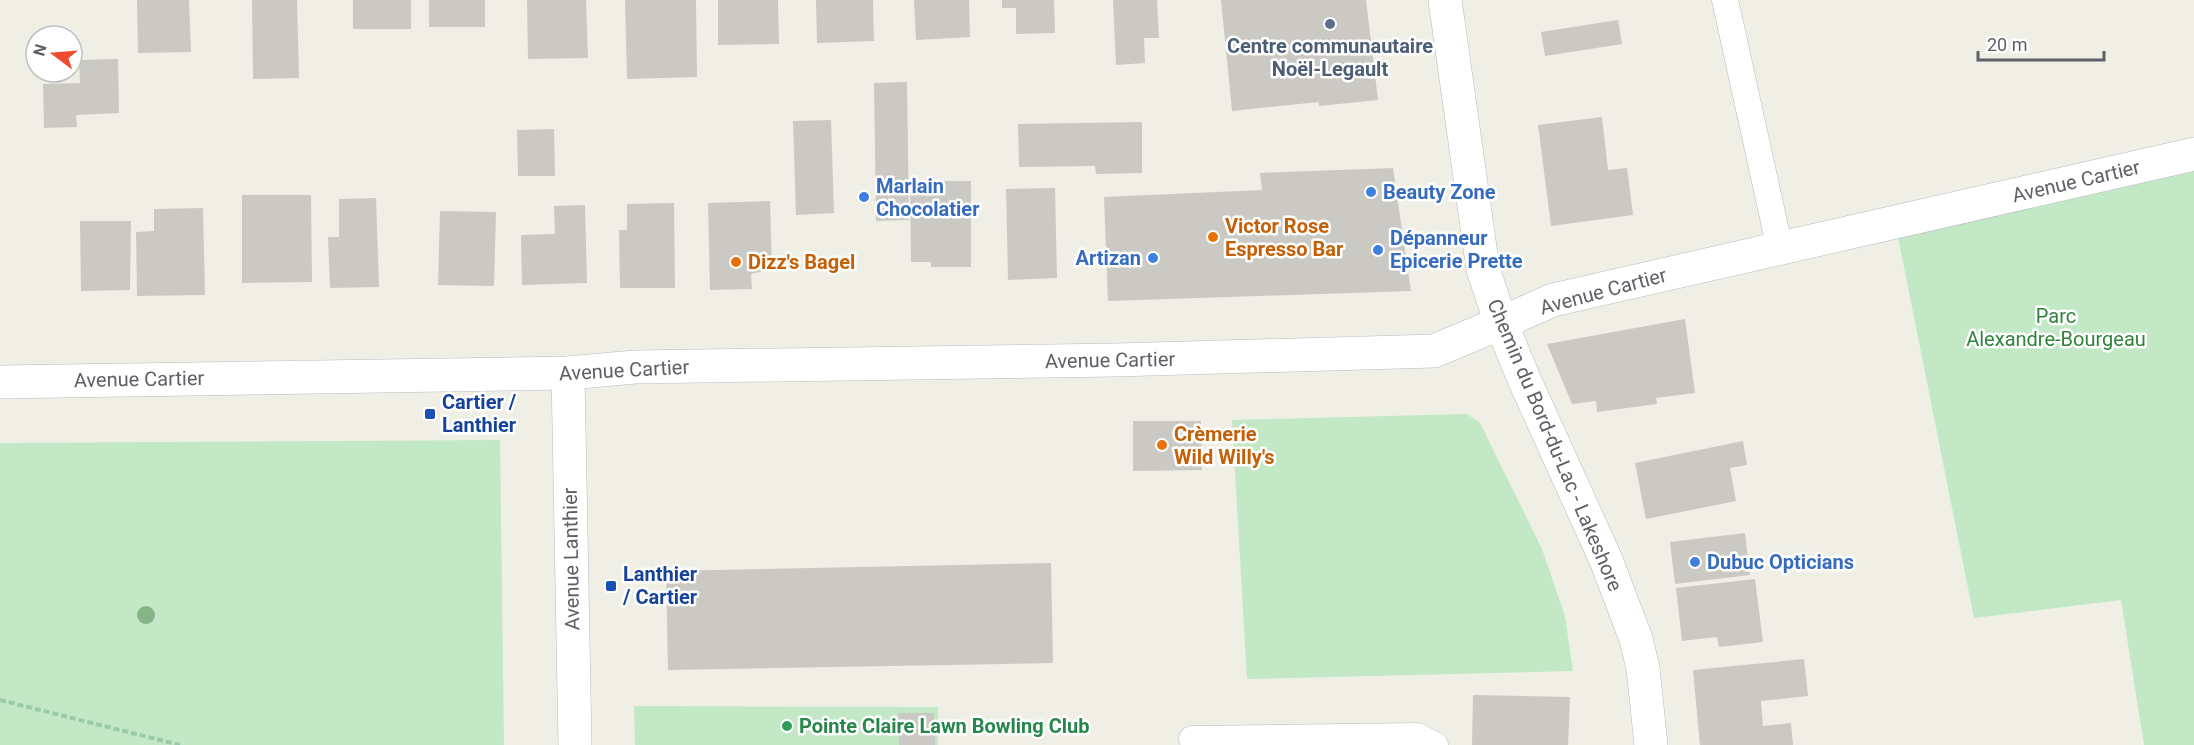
<svg xmlns="http://www.w3.org/2000/svg" width="2194" height="745" viewBox="0 0 2194 745" font-family="Roboto,sans-serif">
	<style>
		.green { fill: #c2e8c5 }
		.building { fill: #cbc9c3 }
		.lines { fill: none; stroke-linecap: round; stroke-linejoin: round }
		.service-casing { stroke: #b8bbc0; stroke-width: 27 }
		.minor-casing { stroke: #b8bbc0; stroke-width: 34 }
		.tertiary-casing { stroke: #b8bbc0; stroke-width: 34 }
		.path { stroke: #9bc9ac; stroke-width: 4; stroke-dasharray: 6 3; stroke-linecap: butt }
		.service { stroke: #fff; stroke-width: 26 }
		.minor { stroke: #fff; stroke-width: 33 }
		.tertiary { stroke: #fff; stroke-width: 33 }
		.tree { fill: #87b388 }
		.service-dot { fill: #5c6f8a; stroke: #fff; stroke-width: 2 }
		.shop-dot { fill: #3f7fe0; stroke: #fff; stroke-width: 2 }
		.food-dot { fill: #e8710a; stroke: #fff; stroke-width: 2 }
		.transit-dot { fill: #1a4fb4; stroke: #fff; stroke-width: 2 }
		.leisure-dot { fill: #2e9e5b; stroke: #fff; stroke-width: 2 }
		.labels { text-anchor: middle; dominant-baseline: central; stroke-width: 5; stroke-linejoin: round; paint-order: stroke }
		.service-label { font-size: 20px; font-weight: bold; fill: #4e5e75; stroke: #fff }
		.street-label { font-size: 20px; fill: #5d6167; stroke: #fff }
		.shop-label { font-size: 20px; font-weight: bold; fill: #366cbe; stroke: #fff; text-anchor: start }
		.food-label { font-size: 20px; font-weight: bold; fill: #c56008; stroke: #fff; text-anchor: start }
		.park-label { font-size: 20px; fill: #31823b; stroke: #fff }
		.transit-label { font-size: 20px; font-weight: bold; fill: #164399; stroke: #fff; text-anchor: start }
		.leisure-label { font-size: 20px; font-weight: bold; fill: #27864d; stroke: #fff; text-anchor: start }
	</style>
	<rect width="100%" height="100%" fill="#f0efe6"/>
	<!-- green -->
	<g class="green">
		<path d="M2194 154V745H2144L2121 600 1974 618 1895 222Z"/>
		<path d="M1467 414 1480 423 1542 549 1565 616 1573 671 1247 679 1232 420Z"/>
		<path d="M500 440 504 745H0V443Z"/>
		<path d="M634 706 938 707V745H635Z"/>
	</g>
	<!-- building -->
	<g class="building">
		<path d="M137 0H189L191 52 138 53Z"/>
		<path d="M252 0H297L299 78 253 79Z"/>
		<rect x="353" y="0" width="58" height="29"/>
		<rect x="429" y="0" width="56" height="27"/>
		<path d="M527 0H586L588 58 528 59Z"/>
		<path d="M625 0H696L697 77 627 79Z"/>
		<path d="M718 0H778L779 44 718 45Z"/>
		<path d="M816 0H873L874 41 817 43Z"/>
		<path d="M914 0H969L970 37 916 40Z"/>
		<path d="M1002 0H1054L1055 33 1016 34V8H1002Z"/>
		<path d="M1113 0H1157L1159 38H1144L1145 63 1116 65Z"/>
		<path d="M1221 0H1366L1378 100 1319 106V102L1232 111Z"/>
		<path d="M1618 20 1622 44 1545 56 1541 32Z"/>
		<path d="M118 59 119 113 76 115 77 127 44 128 43 84 80 83 79 60Z"/>
		<path d="M907 82 909 220 876 221 874 83Z"/>
		<path d="M1602 117 1608 170 1627 168 1633 215 1551 226 1538 125Z"/>
		<path d="M831 120 834 213 796 215 793 121Z"/>
		<path d="M1142 122V173L1096 174 1095 166 1019 167 1018 124Z"/>
		<path d="M554 129 555 176H518L517 130Z"/>
		<path d="M1393 168 1411 291 1108 301 1104 197 1262 190 1260 173Z"/>
		<path d="M910 181H971V267H931V262H911Z"/>
		<path d="M1055 188 1057 278 1008 280 1006 189Z"/>
		<path d="M242 195H311L312 282 242 283Z"/>
		<path d="M376 198 379 287 330 288 328 237H339V199Z"/>
		<path d="M770 201 772 269 751 274 752 289 710 290 708 203Z"/>
		<path d="M674 203 675 288H620L619 230H627V204Z"/>
		<path d="M585 205 587 283 522 285 521 235 555 234 554 206Z"/>
		<path d="M203 208 205 295 137 296 136 232 154 231V209Z"/>
		<path d="M440 211 496 212 494 286 438 285Z"/>
		<path d="M80 221H131L130 290 81 291Z"/>
		<path d="M1685 319 1695 393 1656 398 1657 404 1597 412 1596 401 1572 404 1547 344Z"/>
		<path d="M1133 421H1201L1202 470 1133 471Z"/>
		<path d="M1743 441 1747 465 1730 468 1736 501 1646 519 1635 463Z"/>
		<path d="M1745 533 1750 575 1675 584 1670 542Z"/>
		<path d="M1051 563 1053 663 668 670 666 571Z"/>
		<path d="M1755 579 1763 642 1719 647 1717 637 1682 641 1676 588Z"/>
		<path d="M1804 659 1808 696 1761 701 1763 726 1791 723 1793 745H1700L1693 670Z"/>
		<path d="M1473 695 1570 697 1568 745H1472Z"/>
		<path d="M898 713H934L935 745H899Z"/>
	</g>
	<g class="lines">
		<!-- service casing -->
		<g class="service-casing">
			<g id="service">
				<path d="M1725 0 1780 249"/>
				<path d="M1192 739 1417 736 1435 745"/>
			</g>
		</g>
		<!-- minor casing -->
		<g class="minor-casing">
			<g id="minor">
				<path d="M1501 323 1553 300 2194 154"/>
				<path d="M568 373 575 745"/>
			</g>
		</g>
		<!-- tertiary casing -->
		<g class="tertiary-casing">
			<g id="tertiary">
				<path d="M1445 0 1483 269 1501 323 1524 379 1606 560 1636 639 1643 668 1651 745"/>
				<path d="M0 382 568 373 635 367 1116 360 1434 351 1501 323"/>
			</g>
		</g>
		<!-- path -->
		<path class="path" d="M0 700 180 745"/>
		<!-- service -->
		<use href="#service" class="service"/>
		<!-- minor -->
		<use href="#minor" class="minor"/>
		<!-- tertiary -->
		<use href="#tertiary" class="tertiary"/>
	</g>
	<!-- trees -->
	<circle class="tree" cx="146" cy="615" r="9"/>
	<!-- markers -->
	<circle class="service-dot" cx="1330" cy="24" r="6"/>
	<g class="shop-dot">
		<circle cx="1371" cy="192" r="6"/>
		<circle cx="864" cy="197" r="6"/>
		<circle cx="1378" cy="250" r="6"/>
		<circle cx="1153" cy="258" r="6"/>
		<circle cx="1695" cy="562" r="6"/>
	</g>
	<g class="food-dot">
		<circle cx="1213" cy="237" r="6"/>
		<circle cx="736" cy="262" r="6"/>
		<circle cx="1162" cy="445" r="6"/>
	</g>
	<g class="transit-dot">
		<rect x="424" y="408" width="12" height="12" rx="3"/>
		<rect x="605" y="580" width="12" height="12" rx="3"/>
	</g>
	<circle class="leisure-dot" cx="787" cy="726" r="6"/>
	<g class="labels">
		<!-- service labels -->
		<g class="service-label">
			<text x="1330" y="46">Centre communautaire<tspan x="1330" dy="23">Noël-Legault</tspan></text>
		</g>
		<!-- street labels -->
		<g class="street-label">
			<text transform="translate(2076 181) rotate(-13)">Avenue Cartier</text>
			<text transform="translate(1603 291) rotate(-15)">Avenue Cartier</text>
			<text transform="translate(1110 360) rotate(-1)">Avenue Cartier</text>
			<text transform="translate(624 370) rotate(-3)">Avenue Cartier</text>
			<text transform="translate(139 379) rotate(-1)">Avenue Cartier</text>
			<text transform="translate(1555 445) rotate(67)">Chemin du Bord-du-Lac - Lakeshore</text>
			<text transform="translate(571 559) rotate(-91)">Avenue Lanthier</text>
		</g>
		<!-- shop labels -->
		<g class="shop-label">
			<text x="876" y="186">Marlain<tspan x="876" dy="23">Chocolatier</tspan></text>
			<text x="1383" y="192">Beauty Zone</text>
			<text x="1390" y="238">Dépanneur<tspan x="1390" dy="23">Epicerie Prette</tspan></text>
			<text x="1141" y="258" text-anchor="end">Artizan</text>
			<text x="1707" y="562">Dubuc Opticians</text>
		</g>
		<!-- food labels -->
		<g class="food-label">
			<text x="1225" y="226">Victor Rose<tspan x="1225" dy="23">Espresso Bar</tspan></text>
			<text x="748" y="262">Dizz's Bagel</text>
			<text x="1174" y="434">Crèmerie<tspan x="1174" dy="23">Wild Willy's</tspan></text>
		</g>
		<!-- park labels -->
		<g class="park-label">
			<text x="2056" y="316">Parc<tspan x="2056" dy="23">Alexandre-Bourgeau</tspan></text>
		</g>
		<!-- transit labels -->
		<g class="transit-label">
			<text x="442" y="402">Cartier /<tspan x="442" dy="23">Lanthier</tspan></text>
			<text x="623" y="574">Lanthier<tspan x="623" dy="23">/ Cartier</tspan></text>
		</g>
		<!-- leisure labels -->
		<g class="leisure-label">
			<text x="799" y="726">Pointe Claire Lawn Bowling Club</text>
		</g>
	</g>
	<!-- north arrow -->
	<g transform="translate(54 54) rotate(286)"><circle r="28" fill="#ffffff" stroke="#bec0c2" stroke-width="1.5"/>
	<path d="M0-4.5L10 22L0 15L-10 22Z" fill="#ee4c2e"/>
	<text y="-9" font-size="16" font-weight="bold" text-anchor="middle" fill="#5d6167">N</text>
	</g>
	<!-- scale -->
	<path d="M1978 51v9h126v-9" fill="none" stroke="#5d6167" stroke-width="3"/>
	<text x="1987" y="51" font-size="18" fill="#5d6167" stroke="#ffffff" stroke-width="4.5" paint-order="stroke">20 m</text>
</svg>
